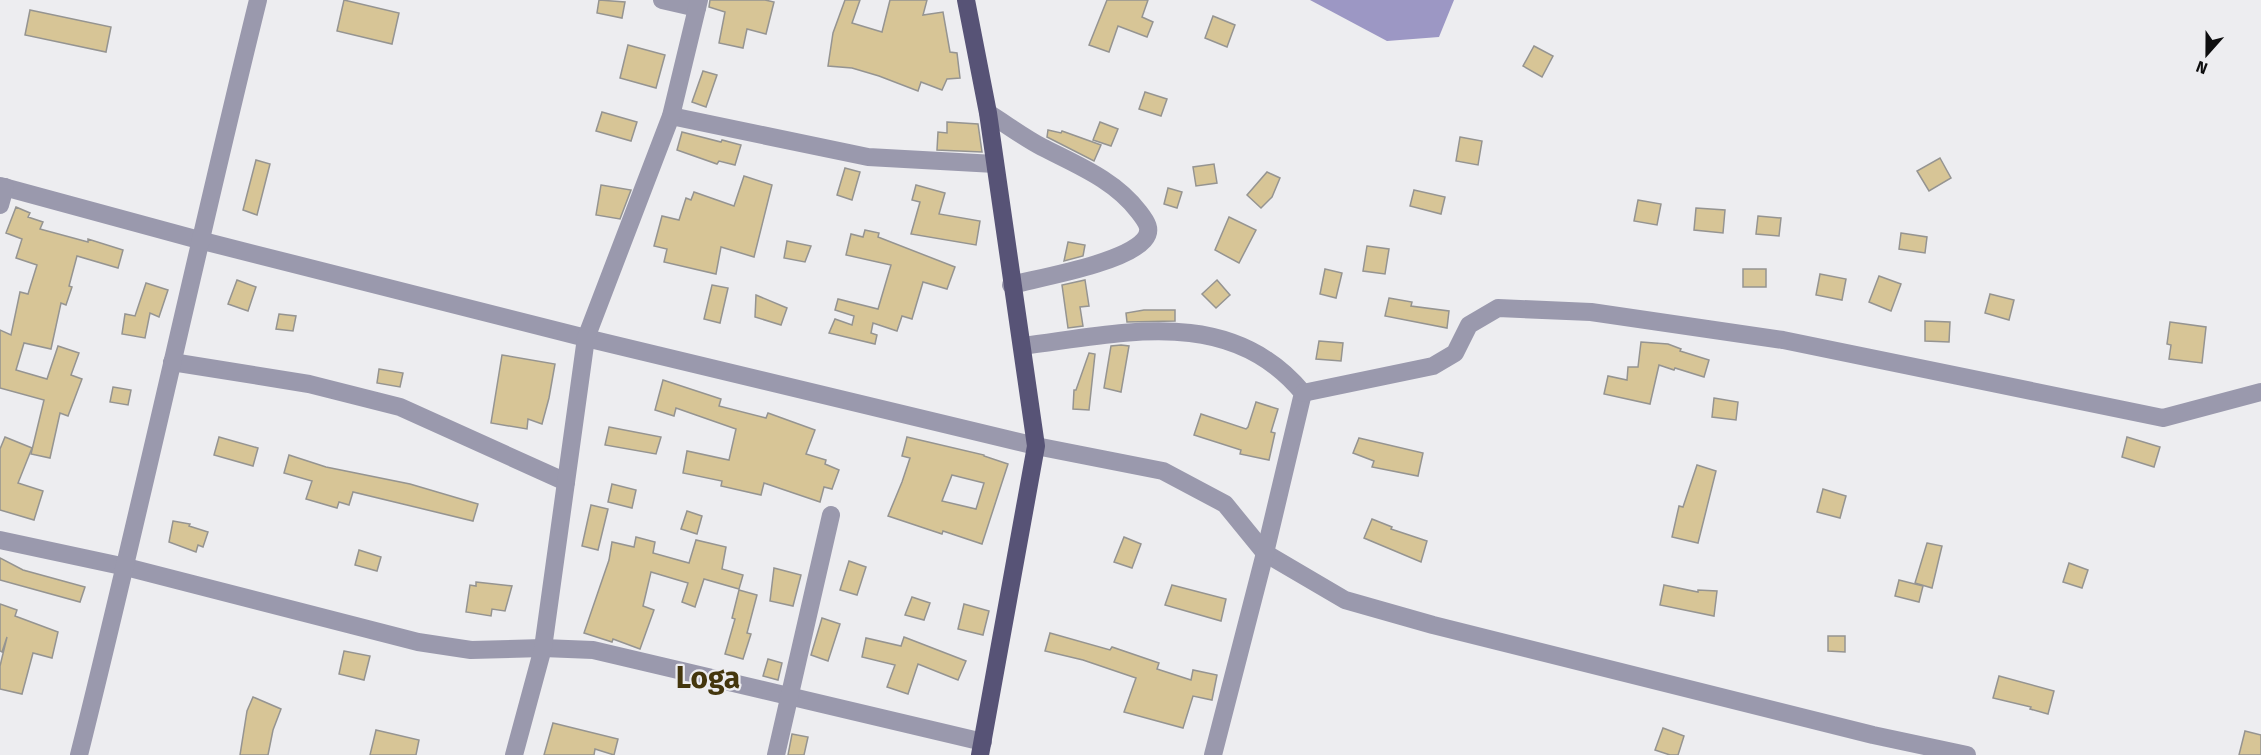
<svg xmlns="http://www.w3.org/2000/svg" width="2261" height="755" viewBox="0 0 2261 755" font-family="'Fira Sans',sans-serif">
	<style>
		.water { fill: #9c97c4 }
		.building { fill: #d7c596; stroke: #959491; stroke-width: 1.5; fill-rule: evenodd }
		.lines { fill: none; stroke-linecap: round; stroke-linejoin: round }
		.minor { stroke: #9a99ad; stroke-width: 18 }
		.major { stroke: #575376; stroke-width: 18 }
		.labels { text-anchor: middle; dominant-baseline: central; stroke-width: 4.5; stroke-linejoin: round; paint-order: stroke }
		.town-label { font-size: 30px; font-weight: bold; fill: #44360d; stroke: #ededf0 }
	</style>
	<rect width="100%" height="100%" fill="#ededf0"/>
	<!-- water -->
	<path class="water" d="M1310 0H1454L1439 37 1387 41Z"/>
	<!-- building -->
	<g class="building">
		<path d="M344 0 399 13 392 44 337 31Z"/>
		<path d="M599 0 625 2 622 18 597 13Z"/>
		<path d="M710 0H765L774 2 766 34 747 29 743 48 719 43 725 12 709 7Z"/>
		<path d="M845 0H860L852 23 882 32 890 0H927L923 15 943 12 950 52 957 53 960 78 947 79 942 90 921 82 918 91 879 76 852 68 828 66 833 33Z"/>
		<path d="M1107 0H1148L1142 17 1153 22 1147 37 1118 26 1109 52 1089 45Z"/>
		<path d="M30 10 111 27 106 52 25 35Z"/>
		<path d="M1213 16 1235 25 1227 47 1205 38Z"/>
		<path d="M628 45 665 55 656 88 620 78Z"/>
		<path d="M1534 46 1553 56 1542 77 1523 66Z"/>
		<path d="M703 71 717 75 706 107 692 102Z"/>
		<path d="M1145 92 1167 99 1161 116 1139 109Z"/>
		<path d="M602 112 637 122 631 141 596 131Z"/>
		<path d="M947 122 978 124 982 152 937 150 938 132 947 133Z"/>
		<path d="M1100 122 1118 129 1111 146 1093 140Z"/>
		<path d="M1048 130 1061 133 1062 131 1101 145 1094 161 1047 137Z"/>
		<path d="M682 132 721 142 722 140 741 145 735 165 719 161 717 164 677 150Z"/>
		<path d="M1460 137 1482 141 1478 165 1456 161Z"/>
		<path d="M1940 158 1951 178 1929 191 1917 171Z"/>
		<path d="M256 160 270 164 257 215 243 210Z"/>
		<path d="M1214 164 1217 183 1196 186 1193 167Z"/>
		<path d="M845 168 860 172 852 200 837 195Z"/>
		<path d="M1267 172 1280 178 1272 197 1261 208 1247 195Z"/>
		<path d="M744 176 772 185 754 257 721 247 716 274 664 262 667 249 654 246 662 216 679 220 686 198 691 200 694 192 734 206Z"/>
		<path d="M601 185 631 190 620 219 596 215Z"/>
		<path d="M916 185 945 193 939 214 980 221 976 245 911 234 920 202 912 200Z"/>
		<path d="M1168 188 1182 192 1177 208 1164 204Z"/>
		<path d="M1414 190 1445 197 1441 214 1410 206Z"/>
		<path d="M1638 200 1661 204 1657 225 1634 221Z"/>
		<path d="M16 207 30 213 28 217 43 222 40 229 88 242V239L123 250 118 268 77 256 69 286 72 287 66 305 61 303 51 349 24 343 16 370 47 379 58 346 79 353 71 375 82 379 68 416 60 413 50 458 31 454 44 400 0 388V330L11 335 20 292 28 294 37 265 16 258 22 239 6 233Z"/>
		<path d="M1696 208 1725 210 1723 233 1694 230Z"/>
		<path d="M1758 216 1781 218 1779 236 1756 234Z"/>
		<path d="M1229 217 1256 230 1239 263 1215 250Z"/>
		<path d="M865 230 879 233 878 237 955 267 947 289 923 282 912 319 902 316 897 331 873 323 871 333 877 335 875 344 829 333 835 319 852 325 854 316 835 310 838 299 878 309 891 265 846 255 851 234 863 237Z"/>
		<path d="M1901 233 1927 237 1925 253 1899 249Z"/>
		<path d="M787 241 811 246 805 262 784 258Z"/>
		<path d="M1068 242 1085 245 1083 256 1064 261Z"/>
		<path d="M1367 246 1389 249 1385 274 1363 271Z"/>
		<path d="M1325 269 1342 273 1336 298 1320 294Z"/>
		<rect x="1743" y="269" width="23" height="18"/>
		<path d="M1820 274 1846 279 1842 300 1816 295Z"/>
		<path d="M1879 276 1901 284 1891 311 1869 302Z"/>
		<path d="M237 280 256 287 248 311 228 304Z"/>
		<path d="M1085 280 1089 306 1080 307 1083 326 1068 328 1062 285Z"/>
		<path d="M1217 280 1230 295 1216 308 1202 294Z"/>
		<path d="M146 283 168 290 159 317 150 313 145 338 122 334 125 314 135 316Z"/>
		<path d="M712 285 728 288 720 323 704 319Z"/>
		<path d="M1990 294 2014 300 2009 320 1985 313Z"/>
		<path d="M756 295 787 308 781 325 755 317Z"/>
		<path d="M1389 298 1412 302 1411 306 1449 311 1447 328 1385 316Z"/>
		<path d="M1144 310H1175V321L1127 322 1126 313Z"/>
		<path d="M279 314 296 316 293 331 276 329Z"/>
		<path d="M1925 321 1950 322 1949 342 1925 341Z"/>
		<path d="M2170 322 2206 327 2202 363 2169 359 2171 345 2167 344Z"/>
		<path d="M1319 341 1343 343 1341 361 1316 359Z"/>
		<path d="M1641 342 1668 344 1681 349 1680 351 1709 360 1704 377 1675 368 1674 370 1659 365 1650 404 1604 394 1608 376 1627 380 1628 367H1638Z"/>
		<path d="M1121 345 1129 346 1121 392 1104 388 1111 346Z"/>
		<path d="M1089 353 1095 354 1089 410 1073 409 1074 390H1076Z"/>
		<path d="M502 355 555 364 549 398 542 424 528 419 527 429 491 423Z"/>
		<path d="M379 369 403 373 400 387 377 383Z"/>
		<path d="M663 380 721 399 719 406 766 418 768 413 815 430 806 454 826 460 825 464 839 470 832 489 824 487 820 502 764 483 761 495 721 486 722 481 683 473 687 451 729 460 736 429 676 408 674 416 655 410Z"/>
		<path d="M113 387 131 390 128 405 110 402Z"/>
		<path d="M1714 398 1738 402 1736 420 1712 417Z"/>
		<path d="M1256 402 1278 409 1271 432 1275 433 1269 460 1240 454 1241 450 1194 435 1201 414 1246 429 1248 427Z"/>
		<path d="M609 427 661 437 656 454 605 445Z"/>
		<path d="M5 437 32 448 18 483 43 491 34 520 0 510V449Z"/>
		<path d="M219 437 258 448 253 466 214 455Z"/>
		<path d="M907 437 984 455V456L1008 464 982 544 943 531 942 534 888 516 902 482 910 458 902 456ZM952 475 984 483 976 509 942 501Z"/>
		<path d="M2127 437 2160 447 2154 467 2122 457Z"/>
		<path d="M1359 438 1423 453 1418 476 1372 467 1374 461 1353 453Z"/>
		<path d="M289 455 326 467 410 484 478 504 473 521 353 492 349 505 339 502 337 508 306 499 312 481 284 473Z"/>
		<path d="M1697 465 1716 471 1698 543 1672 537 1679 506 1683 507Z"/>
		<path d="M612 484 636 490 632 508 608 502Z"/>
		<path d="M1823 489 1846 496 1840 518 1817 512Z"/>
		<path d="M591 505 608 509 598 550 582 546Z"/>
		<path d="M687 511 702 516 697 534 681 529Z"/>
		<path d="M1372 519 1392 527 1391 529 1427 541 1421 562 1364 538Z"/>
		<path d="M173 521 190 524 189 526 208 532 203 547 198 545 196 552 169 542Z"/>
		<path d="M636 537 655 542 653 553 689 563 696 540 726 547 722 569 743 575 739 589 704 579 695 607 682 602 688 583 651 572 643 606 654 610 640 649 613 639 612 642 584 633 609 560 612 542 634 547Z"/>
		<path d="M1124 537 1141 544 1132 568 1114 562Z"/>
		<path d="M1927 543 1942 546 1932 588 1915 583Z"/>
		<path d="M359 550 381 557 377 571 355 565Z"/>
		<path d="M0 558 23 570 85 587 80 602 0 580Z"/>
		<path d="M849 561 866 567 857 595 840 590Z"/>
		<path d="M2069 563 2088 570 2082 588 2063 582Z"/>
		<path d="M774 568 801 575 793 606 770 601Z"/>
		<path d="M1899 580 1923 586 1919 602 1895 596Z"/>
		<path d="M476 582 512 586 505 611 492 609 491 616 466 612 470 585 476 586Z"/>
		<path d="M1172 585 1226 599 1221 621 1165 605Z"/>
		<path d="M1664 585 1698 592V590L1717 591 1714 616 1660 605Z"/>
		<path d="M739 590 757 595 747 633 751 634 743 659 725 654 735 619 732 618Z"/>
		<path d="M912 597 930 603 924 620 905 615Z"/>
		<path d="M0 604 17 610 15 616 58 632 52 658 33 653 22 694 0 689V666L7 637 2 652 0 651Z"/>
		<path d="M964 604 989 611 983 635 958 629Z"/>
		<path d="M822 618 840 624 828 661 811 655Z"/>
		<path d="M1050 633 1110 650 1112 647 1159 663 1157 669 1191 680 1193 670 1217 675 1212 700 1193 696 1183 728 1124 712 1136 678 1083 660 1045 651Z"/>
		<path d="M1828 636H1845V652L1828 651Z"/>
		<path d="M904 637 966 661 958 680 918 664 908 694 887 687 895 665 862 657 866 638 901 646Z"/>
		<path d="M344 651 370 656 364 680 339 674Z"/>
		<path d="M768 659 782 663 778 680 763 676Z"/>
		<path d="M1999 676 2054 691 2048 714 2030 709 2031 707 1993 698Z"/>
		<path d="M253 697 281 709 273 730 268 755H240L247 711Z"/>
		<path d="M553 723 618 739 614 755 595 749 594 755H544Z"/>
		<path d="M1663 728 1684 736 1678 755H1670L1655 750Z"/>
		<path d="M376 730 419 740 416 755H370Z"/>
		<path d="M2245 731 2261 735V755H2239Z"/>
		<path d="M792 734 808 737 804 755H788Z"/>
	</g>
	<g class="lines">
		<!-- minor -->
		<g class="minor">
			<path d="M662 0 697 8"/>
			<path d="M988 113C1006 124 1023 137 1042 147 1077 165 1115 180 1139 212 1146 221 1153 230 1144 240 1124 263 1043 277 1011 285"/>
			<path d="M671 116 868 157 995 164"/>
			<path d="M0 186 199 240 586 338 1036 446 1163 471 1225 504 1265 553 1345 600 1433 625 1873 735 1967 755"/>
			<path d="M0 205 5 187"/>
			<path d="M1022 346C1120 334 1230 304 1303 393L1265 553 1213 755"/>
			<path d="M172 362 309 384 400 407 566 482"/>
			<path d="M1303 393 1433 366 1455 353 1469 325 1498 308 1591 312 1783 340 2163 418 2261 392"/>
			<path d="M0 540 126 567 418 642 471 650 543 648 593 650 983 742"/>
			<path d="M79 755C142 504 196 251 258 0"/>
			<path d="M514 755 543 648 586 338 671 116 699 0"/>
			<path d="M776 755 831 515"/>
		</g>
		<!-- major -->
		<path class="major" d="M966 0 988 113 1036 446 980 755"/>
	</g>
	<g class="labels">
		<!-- town labels -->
		<g class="town-label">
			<text x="708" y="678">Loga</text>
		</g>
	</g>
	<!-- north arrow -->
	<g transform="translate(2207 54) rotate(201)" stroke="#ededf0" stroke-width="4.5" paint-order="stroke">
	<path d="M0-4.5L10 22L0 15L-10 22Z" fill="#0e0e0f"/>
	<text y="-9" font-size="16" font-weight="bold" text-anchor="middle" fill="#0e0e0f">N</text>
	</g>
</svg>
